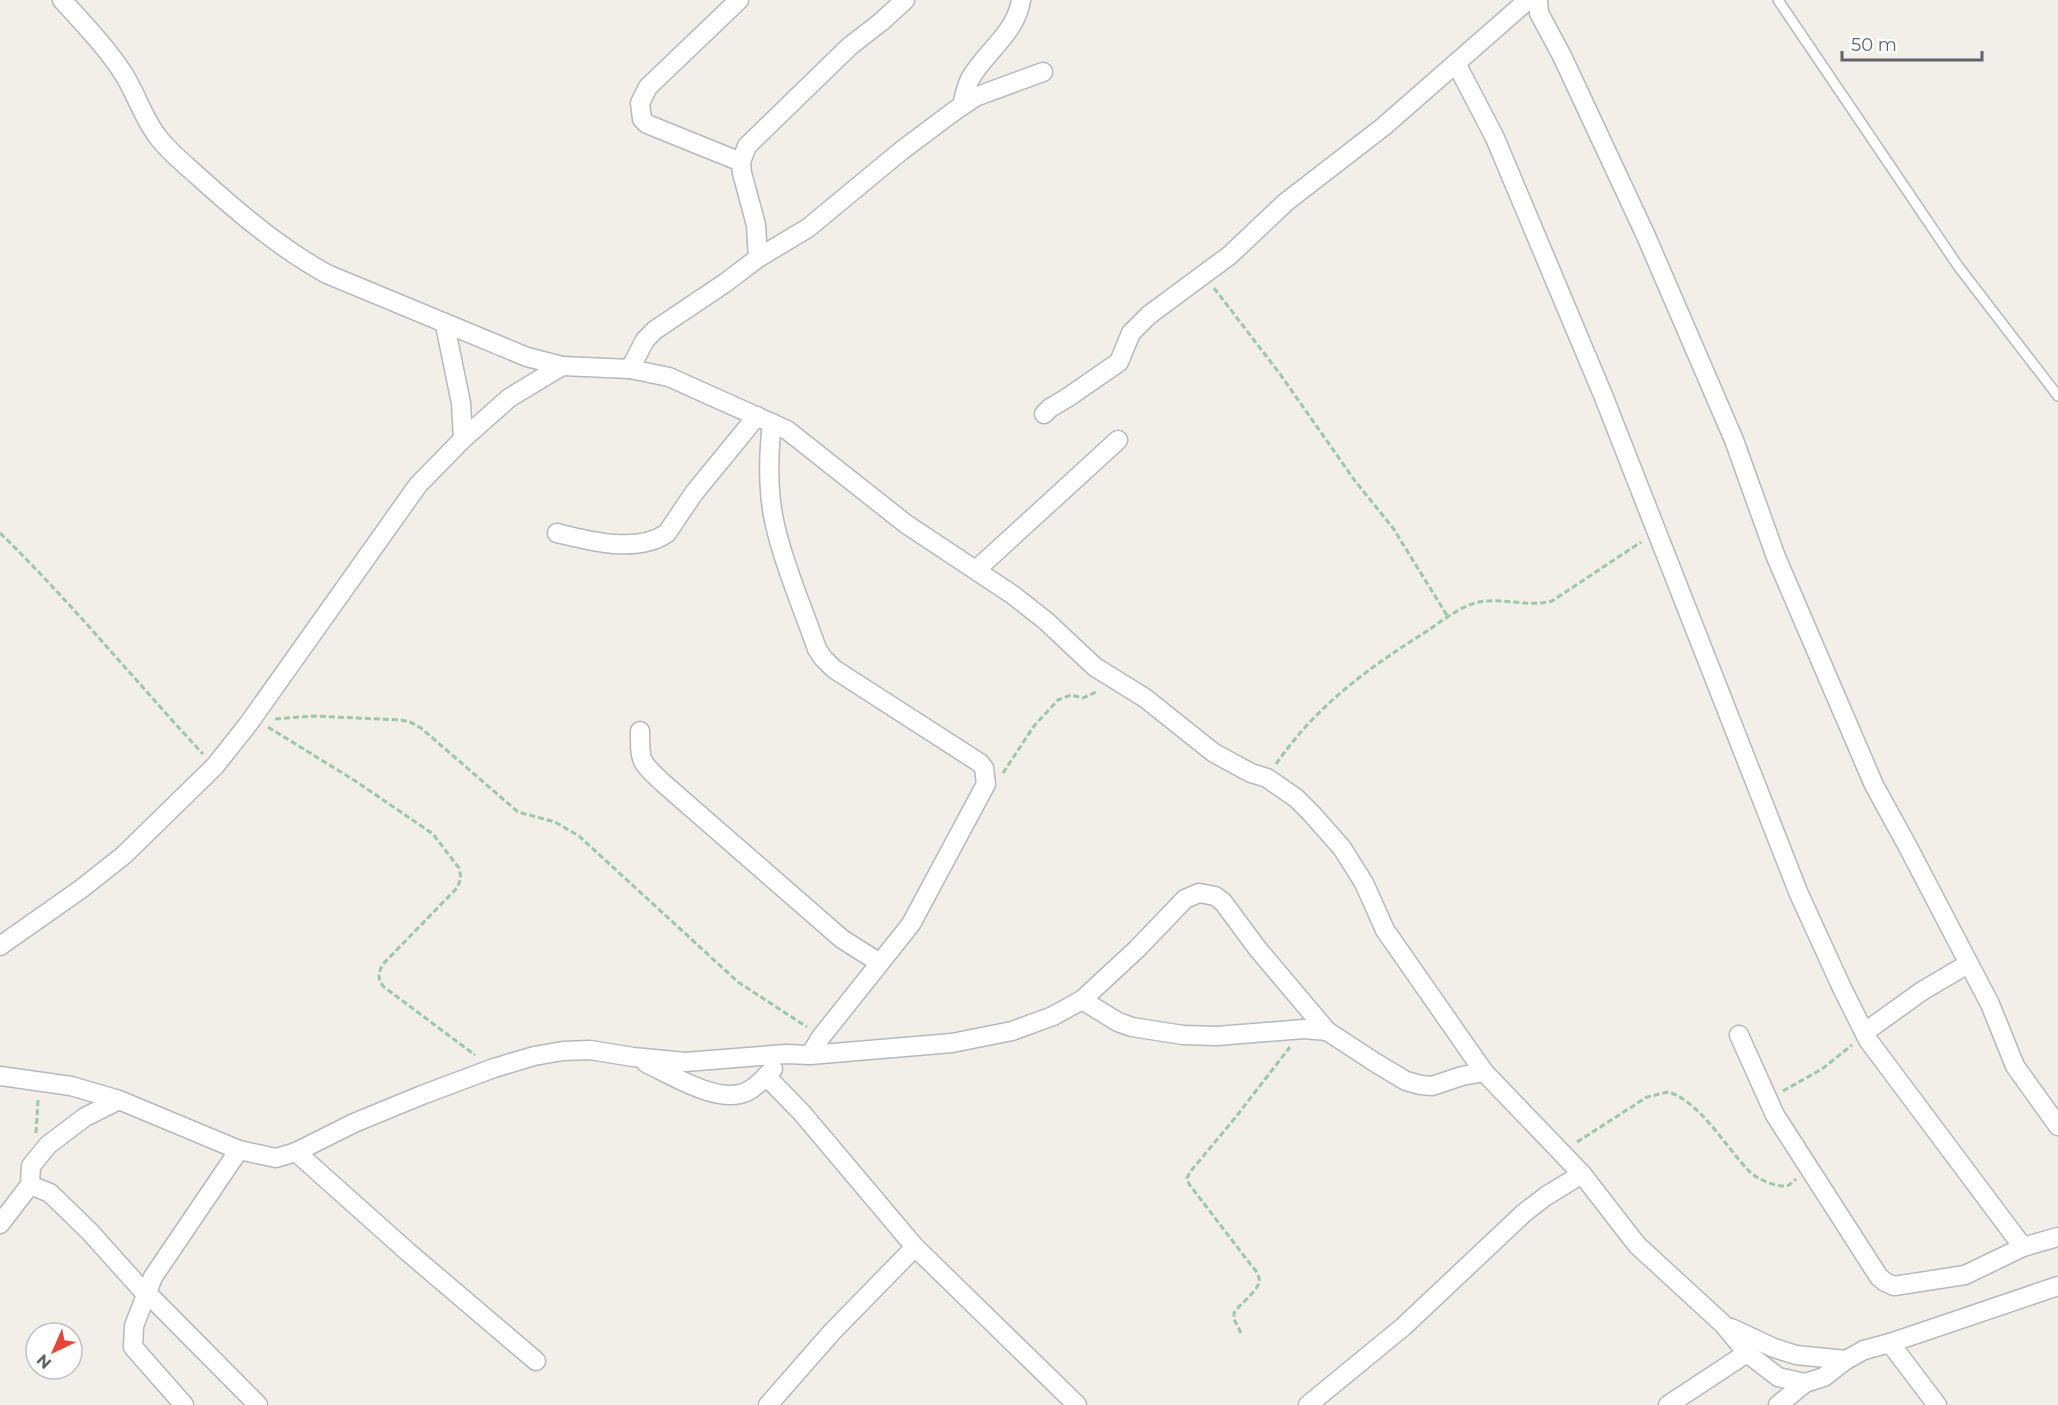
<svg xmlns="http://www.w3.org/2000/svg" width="2058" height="1405" viewBox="0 0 2058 1405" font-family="Montserrat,sans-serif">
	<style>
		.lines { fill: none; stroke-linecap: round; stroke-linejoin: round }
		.lane-casing { stroke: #b5b8bc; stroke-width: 12 }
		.street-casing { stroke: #b5b8bc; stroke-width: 21 }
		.path { stroke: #9cc7a9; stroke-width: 3; stroke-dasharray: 6 3; stroke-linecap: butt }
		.lane { stroke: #fff; stroke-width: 9 }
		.street { stroke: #fff; stroke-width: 18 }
	</style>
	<rect width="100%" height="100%" fill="#f1efe8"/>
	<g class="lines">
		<!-- lane casing -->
		<g class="lane-casing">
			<path id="lane" d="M1778 0 1958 266 2058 396"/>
		</g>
		<!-- street casing -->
		<g class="street-casing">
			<g id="street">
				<path d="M62 0C83 23 106 47 123 73 136 93 144 120 158 137 170 153 186 165 200 178 240 214 280 248 327 274L527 357 562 366 630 369 669 377 787 430 906 524 1013 595 1046 621 1095 667 1145 698 1214 753 1251 773 1267 778 1296 798 1311 813 1342 848 1364 883 1385 930 1484 1072 1582 1174 1637 1245 1723 1324 1747 1353 1778 1377 1805 1383 1824 1377 1846 1360 1864 1350 1890 1343 1937 1405"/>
				<path d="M739 0 648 87 640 103 642 119 647 124 741 162"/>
				<path d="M1538 0 1539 13 1562 56 1646 236 1734 440 1776 557 1874 785 1908 847 1990 1004 2015 1066 2058 1126"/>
				<path d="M1456 63 1495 138 1603 395 1799 894 1842 988 1868 1040 2023 1247"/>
				<path d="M962 106C964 97 966 87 970 79 986 51 1016 33 1021 0"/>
				<path d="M758 258 756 225 742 173 741 162 747 146 850 46 881 22 905 0"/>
				<path d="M630 369 645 340 655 330 725 283 758 258 808 228 901 151 953 112 975 97 1043 72"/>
				<path d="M1044 414 1050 408 1067 398 1119 362 1131 333 1149 315 1230 255 1286 202 1383 127 1528 0"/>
				<path d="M772 423C768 458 767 494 776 529 785 568 804 611 817 649L823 658 834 669 980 763 984 768 986 784 911 924 821 1037 810 1055"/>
				<path d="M463 439 509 398 562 366"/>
				<path d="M557 533C589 541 638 554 667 533L694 493 757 416"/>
				<path d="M976 570 1118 440"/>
				<path d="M640 731C640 763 640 761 663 783L842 939 880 963"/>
				<path d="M0 946 81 889 124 855 215 766 249 723 418 485 463 439 461 403 445 325"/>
				<path d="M1082 1000 1118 1022 1132 1027 1183 1035 1217 1036 1304 1029 1327 1031"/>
				<path d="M1865 1032 1922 991 1968 964"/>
				<path d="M1739 1035 1775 1115 1879 1277 1885 1282 1894 1286 1965 1275 2023 1247 2058 1237"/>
				<path d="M646 1063C672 1075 720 1106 748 1091 758 1086 765 1077 773 1069"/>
				<path d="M0 1076 71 1086 119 1100 239 1150 276 1158 296 1152 354 1123 422 1095 494 1068 534 1056 563 1051 590 1050 633 1057 685 1062 786 1054 810 1055 952 1043 1012 1031 1053 1016 1082 1000 1137 949 1185 899 1199 893 1215 896 1223 902 1257 948 1327 1031 1376 1063 1406 1081 1421 1085 1432 1086 1462 1076 1484 1072"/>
				<path d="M766 1076 802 1113 915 1247 1077 1405"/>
				<path d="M296 1152 408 1252 536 1361"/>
				<path d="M30 1185 50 1193 90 1232 143 1291 147 1293 258 1405"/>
				<path d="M0 1224 30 1185 31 1166 48 1145 85 1117 119 1100"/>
				<path d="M1731 1328 1774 1348 1796 1355 1846 1360"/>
				<path d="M1890 1343 2058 1286"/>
				<path d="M184 1405 133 1347 134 1326 153 1277 239 1150"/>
				<path d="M768 1405 832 1332 915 1247"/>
				<path d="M1308 1405 1403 1327 1524 1213 1546 1196 1582 1174"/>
				<path d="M1668 1405 1747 1353"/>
				<path d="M1778 1405 1805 1383"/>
			</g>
		</g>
		<!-- path -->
		<g class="path">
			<path d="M1214 288 1280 374 1355 481 1393 528 1448 617"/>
			<path d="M0 533C72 603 135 681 203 754"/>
			<path d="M275 719 313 716 401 720 410 722 421 728 518 812 555 822 579 836 738 982 807 1027"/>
			<path d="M268 727 357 782 433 834 459 868 461 878 457 888 383 964C378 973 377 979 384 987L475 1055"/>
			<path d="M1276 764C1317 705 1367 669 1427 631 1442 621 1458 608 1475 603 1501 596 1526 608 1552 601L1641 542"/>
			<path d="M1003 773 1034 726 1058 700 1071 695 1083 698 1098 691"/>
			<path d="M1783 1091 1822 1069 1852 1045"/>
			<path d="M36 1133 38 1100"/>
			<path d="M1577 1142 1647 1097 1668 1092C1700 1101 1727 1149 1750 1172 1757 1179 1779 1189 1789 1185 1791 1183 1794 1181 1796 1179"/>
			<path d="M1241 1333 1234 1319V1313C1239 1304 1262 1289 1259 1278 1258 1273 1254 1268 1251 1265L1189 1184 1187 1178 1190 1172 1235 1118 1290 1047"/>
		</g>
		<!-- lane -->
		<use href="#lane" class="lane"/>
		<!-- street -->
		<use href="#street" class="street"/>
	</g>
	<!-- north arrow -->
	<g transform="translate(54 1351) rotate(224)"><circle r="28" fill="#ffffff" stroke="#bfc1c3" stroke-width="1.5"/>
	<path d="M0-4.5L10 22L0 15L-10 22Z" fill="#ea4335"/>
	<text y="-9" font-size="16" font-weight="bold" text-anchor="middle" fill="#5f6368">N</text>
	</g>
	<!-- scale -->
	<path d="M1842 51v9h140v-9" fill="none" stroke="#5f6368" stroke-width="3"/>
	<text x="1851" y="51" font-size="18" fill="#5f6368" stroke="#ffffff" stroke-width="4.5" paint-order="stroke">50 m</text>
</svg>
